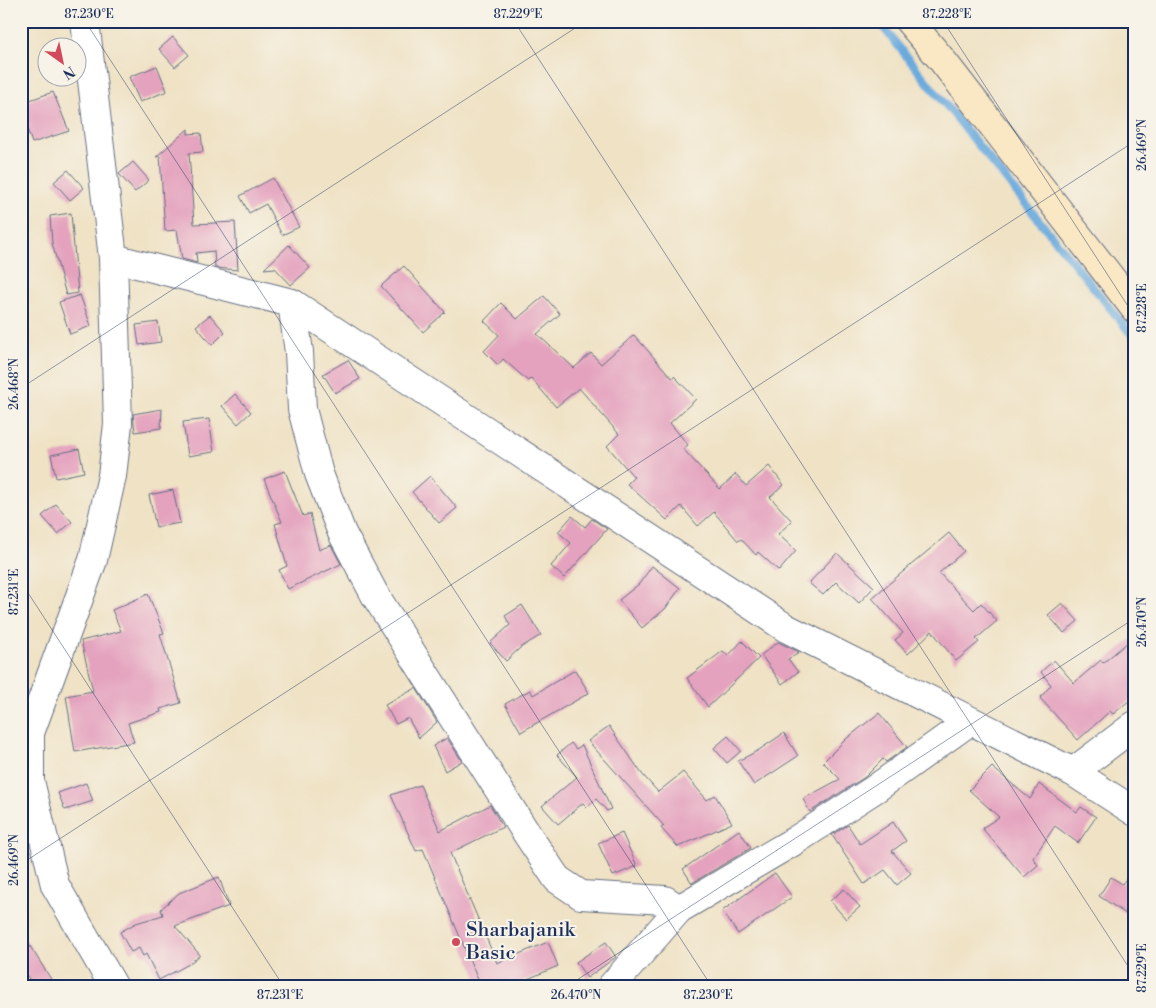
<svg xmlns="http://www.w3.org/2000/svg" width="1156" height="1008" viewBox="0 0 1156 1008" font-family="'Libre Bodoni',serif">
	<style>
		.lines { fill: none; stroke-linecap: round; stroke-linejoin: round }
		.stream { stroke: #6aaadd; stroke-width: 8 }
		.building { fill: #e4a2be }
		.street-casing { stroke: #656e82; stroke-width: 30 }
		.secondary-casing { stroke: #656e82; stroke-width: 30 }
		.street { stroke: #fff; stroke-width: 28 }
		.secondary { stroke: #fae7c3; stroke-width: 28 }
		.ticks { fill: none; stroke: #1b2f5e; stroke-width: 1; stroke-opacity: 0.45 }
		.poi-dot { fill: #d1495b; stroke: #f7f3e8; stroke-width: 2 }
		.labels { text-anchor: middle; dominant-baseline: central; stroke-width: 4; stroke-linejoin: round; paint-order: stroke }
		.poi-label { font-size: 20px; fill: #1b2f5e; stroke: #f7f3e8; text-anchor: start }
		.neatline { fill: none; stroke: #1b2f5e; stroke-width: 2 }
		.ticks-label { font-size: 12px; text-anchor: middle; fill: #1b2f5e }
	</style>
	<rect width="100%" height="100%" fill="#f7f3e8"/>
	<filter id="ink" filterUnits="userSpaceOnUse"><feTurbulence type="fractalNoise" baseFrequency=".02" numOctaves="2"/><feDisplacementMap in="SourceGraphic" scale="10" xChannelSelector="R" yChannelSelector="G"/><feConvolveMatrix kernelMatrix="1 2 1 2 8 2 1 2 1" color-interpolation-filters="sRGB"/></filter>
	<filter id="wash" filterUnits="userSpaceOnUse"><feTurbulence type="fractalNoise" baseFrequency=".0096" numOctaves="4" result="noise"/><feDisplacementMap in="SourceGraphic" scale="20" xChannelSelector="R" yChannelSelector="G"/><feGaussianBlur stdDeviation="1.12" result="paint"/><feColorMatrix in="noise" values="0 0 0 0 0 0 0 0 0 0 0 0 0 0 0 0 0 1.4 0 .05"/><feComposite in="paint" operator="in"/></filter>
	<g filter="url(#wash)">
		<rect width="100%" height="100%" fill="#efe2c5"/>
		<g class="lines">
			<!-- stream -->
			<path class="stream" d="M878 21 1135 339"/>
		</g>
		<g id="blocks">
			<!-- building -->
			<g class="building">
				<path d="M173 37 189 55 175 67 159 49Z"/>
				<path d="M157 66 167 91 140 102 129 77Z"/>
				<path d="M53 92 69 131 32 143 21 111V103Z"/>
				<path d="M188 129V134L201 133 203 152 189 153 194 224 235 222 238 270 215 268 214 251 196 253 197 263 182 259 177 230 165 231 160 156 156 157Z"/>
				<path d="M133 162 149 180 135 192 119 174Z"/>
				<path d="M68 170 84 188 70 200 54 182Z"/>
				<path d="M273 178 299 227 282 235 266 204 249 213 240 196Z"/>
				<path d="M71 213 78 293 66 295 52 243 50 216Z"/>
				<path d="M289 245 310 268 291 285 275 268 264 269Z"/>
				<path d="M404 266 445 312 423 332 381 286Z"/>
				<path d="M80 295 91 326 70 334 59 302Z"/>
				<path d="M544 296 560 314 537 334 574 368 591 353 601 364 634 335 672 378 674 376 696 399 670 423 688 445 683 449 720 489 736 474 746 486 769 466 784 485 770 497 792 521 778 534 796 551 779 571 758 552 756 555 741 539 738 541 714 512 698 526 681 506 667 520 627 484 634 477 607 446 619 434 579 388 556 407 531 378 528 381 503 359 498 365 484 351 499 335 484 321 501 303 517 319Z"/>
				<path d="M210 315 225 332 212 345 196 326Z"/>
				<path d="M158 322 161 342 139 345 136 325Z"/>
				<path d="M348 360 360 379 335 393 323 374Z"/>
				<path d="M235 394 251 412 238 424 222 406Z"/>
				<path d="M162 409 161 428 135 432 133 414Z"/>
				<path d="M209 419 214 452 188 456 183 422Z"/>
				<path d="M79 449 84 472 56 478 51 455Z"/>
				<path d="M285 471 303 516 310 514 319 550 331 545 341 564 288 589 279 570 287 566 275 524 282 522 264 479Z"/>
				<path d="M430 476 457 508 439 523 412 492Z"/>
				<path d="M173 490 180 523 156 527 149 495Z"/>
				<path d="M56 504 72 522 58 534 42 516Z"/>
				<path d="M572 516 585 527 592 519 607 529 564 578 551 566 571 543 558 532Z"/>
				<path d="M949 533 964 551 939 573 974 610 981 603 997 621 976 639 979 642 956 661 932 631 908 654 895 640 903 633 872 598Z"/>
				<path d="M837 553 874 587 859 603 836 582 823 595 809 583Z"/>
				<path d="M652 566 680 588 665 609 642 628 619 600 639 584Z"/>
				<path d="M148 594 164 633 160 634 181 703 160 709 161 712 128 723 134 742 75 752 66 696 93 691 81 641 121 631 112 610Z"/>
				<path d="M1062 603 1078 621 1064 633 1048 615Z"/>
				<path d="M522 605 541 635 520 648 506 661 490 643 510 625 505 616Z"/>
				<path d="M1135 636V696L1113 714 1110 711 1078 740 1040 698 1051 685 1041 672 1054 660 1074 683 1101 660 1103 663Z"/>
				<path d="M742 641 759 658 708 707 687 678 723 651 728 656Z"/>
				<path d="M778 642 799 652 788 659 798 672 782 684 761 655Z"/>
				<path d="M575 670 589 693 521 732 505 704 530 690 533 695Z"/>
				<path d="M416 688 437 722 419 738 408 718 396 724 385 705Z"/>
				<path d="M879 713 907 747 886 762 883 759 865 777 810 812 803 799 840 779 823 762 846 739Z"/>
				<path d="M609 726 642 774 658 792 683 772 707 800 715 795 732 823 678 847 661 828 664 826 588 741Z"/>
				<path d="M784 733 798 756 754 785 738 761 759 750Z"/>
				<path d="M728 736 741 751 727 763 714 748Z"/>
				<path d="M447 738 462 761 445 771 433 746Z"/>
				<path d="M571 743 576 749 582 745 611 809 607 811 596 799 587 807 583 803 558 824 542 806 577 777 557 755Z"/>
				<path d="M992 767 1030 799 1039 784 1077 812 1081 807 1096 817 1078 843 1055 826 1033 858 1038 865 1024 877 982 828 999 817 969 790Z"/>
				<path d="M86 783 93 801 65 810 58 793Z"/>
				<path d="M420 785 440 831 490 805 503 827 450 853 470 900 468 901 470 900 497 963 548 942 558 966 509 987H481L423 849 416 851 391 795Z"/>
				<path d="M893 822 906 841 892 851 911 873 897 885 885 870 864 884 832 835 848 825 860 844Z"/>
				<path d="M739 830 751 848 692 883 683 869Z"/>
				<path d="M622 833 637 866 613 876 598 843Z"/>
				<path d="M1135 867V899L1126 914 1099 896 1111 877 1122 884Z"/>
				<path d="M775 873 792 897 738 934 722 911Z"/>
				<path d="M219 877 229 906 175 926 200 955 189 964 159 980 146 954 143 956 139 948 131 952 120 932 136 923 163 915 161 909 179 893Z"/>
				<path d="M844 889 860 907 846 919 830 901Z"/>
				<path d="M21 932 56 987H34L21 966Z"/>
				<path d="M606 942 616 957 587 978 576 962Z"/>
			</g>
		</g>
	</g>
	<g filter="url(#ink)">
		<use href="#blocks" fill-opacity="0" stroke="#656e82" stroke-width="1"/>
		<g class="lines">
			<!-- street casing -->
			<g class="street-casing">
				<g id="street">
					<path d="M85 21 113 258 292 303 786 628 1073 772 1135 812"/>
					<path d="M113 258 118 424 112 476 93 560 30 733V781L55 885 114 987"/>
					<path d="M292 303 299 352 302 409 319 474 342 533 375 595 525 831 557 879 581 895 665 900 679 909"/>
					<path d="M1073 772 1135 725"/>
					<path d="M611 987 679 909 796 840 875 789 970 721"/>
				</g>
			</g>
			<!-- secondary casing -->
			<g class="secondary-casing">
				<path id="secondary" d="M909 21 942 60 1135 309"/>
			</g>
			<!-- street -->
			<use href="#street" class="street"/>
			<!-- secondary -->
			<use href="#secondary" class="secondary"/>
		</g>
	</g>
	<!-- ticks -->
	<path class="ticks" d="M85 21 712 987M514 21 1135 977M943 21 1135 317M21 388 586 21M21 582 284 987M21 864 1135 141M566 987 1135 618"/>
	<!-- markers -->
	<circle class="poi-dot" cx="456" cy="942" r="5"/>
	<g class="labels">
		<!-- poi labels -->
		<g class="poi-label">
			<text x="466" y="930">Sharbajanik<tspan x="466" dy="23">Basic</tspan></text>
		</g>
	</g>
	<!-- margin -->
	<rect width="1156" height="1008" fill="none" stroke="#f7f3e8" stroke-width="55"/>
	<!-- north arrow -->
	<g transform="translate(62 62) rotate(147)"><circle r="24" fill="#f7f3e8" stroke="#9fa5b1"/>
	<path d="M0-4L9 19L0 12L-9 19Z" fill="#d1495b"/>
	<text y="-8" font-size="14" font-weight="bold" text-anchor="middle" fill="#1b2f5e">N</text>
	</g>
	<rect x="28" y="28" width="1100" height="952" class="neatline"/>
	<g class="ticks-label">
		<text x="89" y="18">87.230°E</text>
		<text x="518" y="18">87.229°E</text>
		<text x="947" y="18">87.228°E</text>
		<text transform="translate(1142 145) rotate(-90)" y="4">26.469°N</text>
		<text transform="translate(1142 308) rotate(-90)" y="4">87.228°E</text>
		<text transform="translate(14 384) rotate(-90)" y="4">26.468°N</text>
		<text transform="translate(14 592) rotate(-90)" y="4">87.231°E</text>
		<text transform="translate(1142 622) rotate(-90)" y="4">26.470°N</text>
		<text transform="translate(14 860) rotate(-90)" y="4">26.469°N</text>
		<text transform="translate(1142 968) rotate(-90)" y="4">87.229°E</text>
		<text x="280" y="999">87.231°E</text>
		<text x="576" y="999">26.470°N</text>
		<text x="708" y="999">87.230°E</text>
	</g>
</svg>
